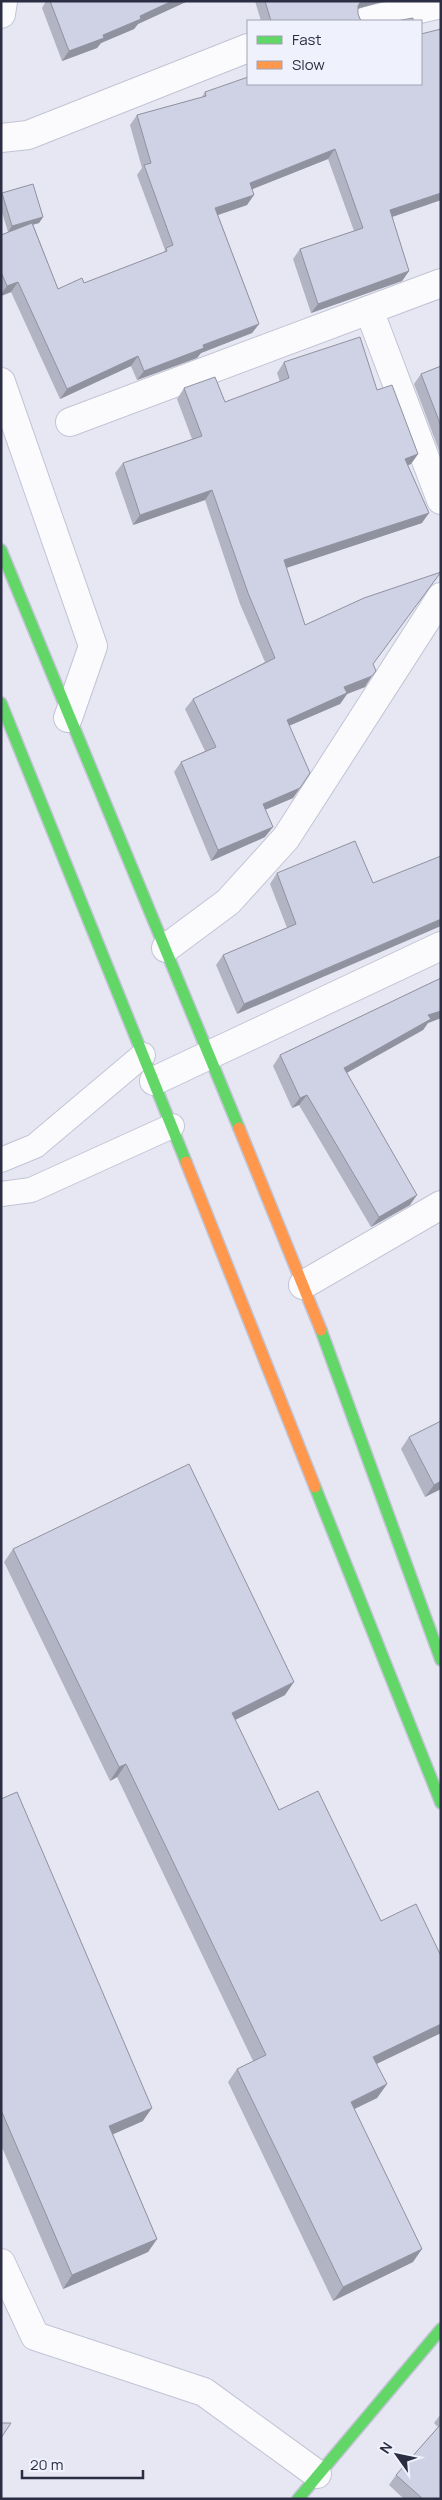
<svg xmlns="http://www.w3.org/2000/svg" width="442" height="2500" viewBox="0 0 442 2500" font-family="Manrope,sans-serif">
	<style>
		.lines { fill: none; stroke-linecap: round; stroke-linejoin: round }
		.lane-casing { stroke: #c2c4d5; stroke-width: 26 }
		.street-casing { stroke: #c2c4d5; stroke-width: 30 }
		.fast-casing { stroke: #c2c4d5; stroke-width: 14 }
		.slow-casing { stroke: #c2c4d5; stroke-width: 14 }
		.lane { stroke: #fbfbfd; stroke-width: 24 }
		.street { stroke: #fbfbfd; stroke-width: 28 }
		.fast { stroke: #63d668; stroke-width: 11 }
		.slow { stroke: #ff974d; stroke-width: 11 }
		.wall { fill: #b2b4c4 }
		.shaded-wall { fill: #9192a0 }
		.building { fill: #cfd1e4; stroke: #9192a0 }
	</style>
	<rect width="100%" height="100%" fill="#e6e7f3"/>
	<g class="lines">
		<!-- lane casing -->
		<g class="lane-casing">
			<g id="lane">
				<path d="M1 1160 35 1146 143 1055"/>
				<path d="M1 1194 31 1190 172 1126"/>
			</g>
		</g>
		<!-- street casing -->
		<g class="street-casing">
			<g id="street">
				<path d="M1 14 3 1"/>
				<path d="M366 21 441 4"/>
				<path d="M1 138 28 135 248 48"/>
				<path d="M369 310 441 500"/>
				<path d="M1 382 93 646 68 718"/>
				<path d="M70 422 441 283"/>
				<path d="M166 948 228 902 286 838 441 597"/>
				<path d="M154 1081 441 946"/>
				<path d="M303 1285 441 1205"/>
				<path d="M1 2263 35 2336 204 2392 317 2474"/>
			</g>
		</g>
		<!-- fast casing -->
		<g class="fast-casing">
			<g id="fast">
				<path d="M1 550 239 1128"/>
				<path d="M1 703 186 1162"/>
				<path d="M321 1330 441 1660"/>
				<path d="M315 1487 441 1803"/>
				<path d="M298 2499 441 2329"/>
			</g>
		</g>
		<!-- slow casing -->
		<g class="slow-casing">
			<g id="slow">
				<path d="M239 1128 321 1330"/>
				<path d="M186 1162 315 1487"/>
			</g>
		</g>
		<!-- lane -->
		<use href="#lane" class="lane"/>
		<!-- street -->
		<use href="#street" class="street"/>
		<!-- fast -->
		<use href="#fast" class="fast"/>
		<!-- slow -->
		<use href="#slow" class="slow"/>
	</g>
	<!-- wall -->
	<g class="wall">
		<path d="M46 1H188L138 24 134 29 101 43 97 48 62 61 42 8Z"/>
		<path d="M255 1H385L358 9V14L361 21H261Z"/>
		<path d="M441 29V200L392 217 409 271 402 281 311 313 293 259 300 249 354 231 328 159 252 189 247 205 218 215 259 324 252 333 201 353 197 358 137 380 131 366 60 399 11 292 1 296V235L15 230 8 232 1 209V195L2 193 43 217 39 223 33 224 58 289 84 283 163 253 165 250 137 175 142 168 130 125 137 115 202 97 205 92 248 84Z"/>
		<path d="M284 362 377 390 418 454 411 464 408 465 422 523 286 568 305 625 373 664 365 687 347 694 340 704 289 726 300 788 293 798 265 810V837L211 861 174 772 181 762 205 751 185 709 193 699 265 662 240 604 205 500 133 525 115 473 123 463 192 439 177 399 184 388 225 402 280 382 277 373Z"/>
		<path d="M441 366V453H440L414 384 421 374Z"/>
		<path d="M277 873 373 883 237 1014 216 965 223 955 287 928 270 884Z"/>
		<path d="M441 978V1018L428 1023 423 1030 346 1073 410 1205 371 1227 299 1105 292 1108 273 1066 280 1055Z"/>
		<path d="M409 1437 441 1489 425 1497 401 1449Z"/>
		<path d="M13 1549 285 1695 235 1720 279 1810 381 1921 441 1956V2033L376 2064 387 2084 377 2098 354 2109 413 2262 333 2301 228 2082 237 2069 253 2061 117 1777 110 1781 4 1562Z"/>
		<path d="M1 1799 143 2121 113 2134 157 2239 148 2252 63 2289 1 2145Z"/>
		<path d="M441 2414V2499H404L389 2485 396 2475 438 2427 434 2423Z"/>
	</g>
	<!-- shaded-wall -->
	<g class="shaded-wall">
		<path d="M172 1H188L138 24 134 29 101 43 97 48 62 61 69 51 103 35 140 16Z"/>
		<path d="M361 1H385L356 9Z"/>
		<path d="M335 149 328 159 243 193 250 183Z"/>
		<path d="M441 193V200L383 220 390 210Z"/>
		<path d="M254 195 247 205 209 218 215 208Z"/>
		<path d="M43 217 39 223 8 232 12 226Z"/>
		<path d="M409 271 402 281 311 313 318 304Z"/>
		<path d="M18 282 11 292 1 296V294L7 286Z"/>
		<path d="M259 324 252 333 201 353 197 358 137 380 144 371 203 345Z"/>
		<path d="M138 356 131 366 60 399 67 389Z"/>
		<path d="M418 454 411 464 398 469 405 459Z"/>
		<path d="M212 490 205 500 133 525 140 515Z"/>
		<path d="M429 513 422 523 277 571 284 560Z"/>
		<path d="M372 676 365 687 347 694 340 704 279 730 287 720 344 687Z"/>
		<path d="M300 788 293 798 255 814 263 804Z"/>
		<path d="M273 827 265 837 211 861 218 850Z"/>
		<path d="M441 919V926L237 1014 244 1004Z"/>
		<path d="M441 1011V1018L428 1023 423 1030 336 1079 344 1068 428 1015Z"/>
		<path d="M307 1095 299 1105 292 1108 300 1098Z"/>
		<path d="M417 1195 410 1205 371 1227 379 1217Z"/>
		<path d="M441 1481V1489L425 1497 434 1485Z"/>
		<path d="M294 1682 285 1695 223 1726 232 1713Z"/>
		<path d="M126 1764 117 1777 110 1781 119 1767Z"/>
		<path d="M441 2024V2033L364 2070 373 2057Z"/>
		<path d="M387 2084 377 2098 342 2115 351 2102Z"/>
		<path d="M152 2108 143 2121 100 2140 109 2126Z"/>
		<path d="M157 2239 148 2252 63 2289 72 2275Z"/>
		<path d="M422 2249 413 2262 333 2301 343 2287Z"/>
	</g>
	<!-- building -->
	<g class="building">
		<path d="M50 1H172L140 16 141 19 103 35 104 38 69 51Z"/>
		<path d="M265 1H361L358 6V14L361 21H271Z"/>
		<path d="M413 18V21H396Z"/>
		<path d="M441 29V193L390 210 409 271 318 304 300 249 363 228 335 149 250 183 254 195 215 208 259 324 203 345 204 348 144 371 138 356 67 389 18 282 7 286 1 272V235L32 223 58 289 82 278 84 283 167 251 166 248 173 245 144 165 151 163 137 115 206 96 205 92 248 77V84H421V34Z"/>
		<path d="M33 184 43 217 12 226 2 193Z"/>
		<path d="M360 337 377 390 392 385 418 454 405 459 429 513 284 560 305 625 364 598 441 572 373 664 376 671 372 676 344 687 347 693 287 720 310 773 300 788 263 804 273 827 218 850 181 762 216 747 193 699 275 658 248 593 212 490 140 515 123 463 202 436 184 388 215 377 225 402 289 378 284 362Z"/>
		<path d="M441 366V426L421 374Z"/>
		<path d="M355 841 373 883 441 856V919L244 1004 223 955 296 924 277 873Z"/>
		<path d="M441 978V1011L428 1015 431 1019 344 1068 417 1195 379 1217 307 1095 300 1098 280 1055Z"/>
		<path d="M441 1421V1481L434 1485 409 1437Z"/>
		<path d="M189 1464 294 1682 232 1713 279 1810 318 1791 381 1921 416 1904 441 1956V2024L373 2057 387 2084 351 2102 422 2249 343 2287 237 2069 266 2055 126 1764 119 1767 13 1549Z"/>
		<path d="M17 1792 152 2108 109 2126 157 2239 72 2275 1 2110V1799Z"/>
		<path d="M1 2423H11L1 2438Z"/>
		<path d="M441 2424V2499H423L396 2475Z"/>
	</g>
	<!-- border -->
	<rect width="442" height="2500" fill="none" stroke="#2b2d42" stroke-width="5"/>
	<!-- legend -->
	<rect x="247" y="20" width="175" height="65" fill="#eff1fc" stroke="#a1a3b2"/>
	<rect x="257" y="36" width="25" height="8" fill="#63d668" stroke="#a1a3b2"/>
	<text x="292" y="45" font-size="15" fill="#2b2d42">Fast</text>
	<rect x="257" y="61" width="25" height="8" fill="#ff974d" stroke="#a1a3b2"/>
	<text x="292" y="70" font-size="15" fill="#2b2d42">Slow</text>
	<!-- north arrow -->
	<g transform="translate(397 2455) rotate(303)" stroke="#eff1fc" stroke-width="4" paint-order="stroke">
	<path d="M0-4L9 19L0 12L-9 19Z" fill="#2b2d42"/>
	<text y="-8" font-size="14" font-weight="bold" text-anchor="middle" fill="#2b2d42">N</text>
	</g>
	<!-- scale -->
	<path d="M22 2470v8h121v-8" fill="none" stroke="#2b2d42" stroke-width="2.5"/>
	<text x="30" y="2470" font-size="15" fill="#2b2d42" stroke="#eff1fc" stroke-width="4" paint-order="stroke">20 m</text>
</svg>
